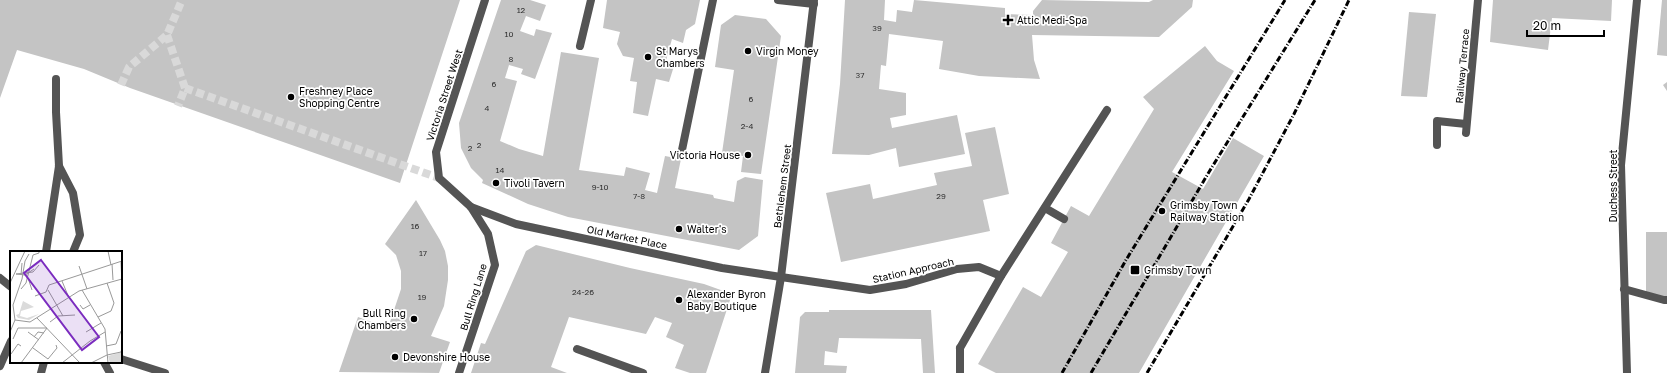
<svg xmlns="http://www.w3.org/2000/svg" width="1667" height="373" viewBox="0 0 1667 373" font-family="'Golos Text',sans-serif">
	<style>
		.building { fill: #c4c4c4 }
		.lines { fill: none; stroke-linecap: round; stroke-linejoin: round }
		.pedestrian-tunnel { stroke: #d9d9d9; stroke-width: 8; stroke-dasharray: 8 4; stroke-linecap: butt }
		.service { stroke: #545454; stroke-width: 8 }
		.pedestrian { stroke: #545454; stroke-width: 8 }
		.minor { stroke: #545454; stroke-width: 8 }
		.tertiary { stroke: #545454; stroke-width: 8 }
		.rail { stroke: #000; stroke-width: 3; stroke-dasharray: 6 2 1 2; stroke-linecap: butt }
		.poi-dot { fill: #000; stroke: #fff; stroke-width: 1.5 }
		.labels { text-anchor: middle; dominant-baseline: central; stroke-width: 3.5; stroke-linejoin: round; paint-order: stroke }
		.number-label { font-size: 8px; fill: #313131 }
		.poi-label { font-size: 10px; fill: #000; stroke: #fff; text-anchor: start }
		.street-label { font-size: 10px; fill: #000; stroke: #fff }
		.inset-road { fill: none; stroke: #999; stroke-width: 1 }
		.view { fill: #7b2cbf; fill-opacity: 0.15; stroke: #7b2cbf; stroke-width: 2 }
		.inset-edge { fill: none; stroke: #000; stroke-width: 2 }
	</style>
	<rect width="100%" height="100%" fill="#fff"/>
	<!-- building -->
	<g class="building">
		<path d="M0 0H460L400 183 130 88 84 69 17 50 0 98Z"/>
		<path d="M501 0H530L546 5 540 21 526 16 520 31 534 36 536 29 552 33 535 79 521 74 523 69 509 65 505 78 517 81 500 141 519 149 543 156 561 52 599 58 579 170 624 176 626 167 650 173 645 190 657 193 665 156 681 159 675 188 713 195 714 198 734 202 737 181 745 177 763 180 758 236 739 250 568 217 528 204 482 183 483 180 471 168 461 148 459 123Z"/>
		<path d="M607 0H700L695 24 686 30 683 43 672 39 665 64 674 66 669 82 656 79 648 116 633 113 637 82 630 81 634 58 623 56 617 44 620 32 603 28Z"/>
		<path d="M845 0H885L884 20 896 22 897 10 912 12 914 0 1005 8V14L1033 15V11L1042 0 1149 2 1153 0H1193L1192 7 1159 37 1032 35 1034 60 1040 79 979 76 939 69 943 41 889 34 886 66 881 65 879 89 906 93V115L890 118 892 128 957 115 965 154 899 167 896 148 869 155 832 154 840 84Z"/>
		<path d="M1493 0H1612L1611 21 1552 18 1548 50 1490 42Z"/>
		<path d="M1662 0H1667V56L1657 55Z"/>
		<path d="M1409 12 1436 14 1427 97 1401 96Z"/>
		<path d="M735 15 766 19 781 36 761 174 741 172 743 156 722 153 734 70 715 67 721 25Z"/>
		<path d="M1205 46 1217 61 1234 71 1172 172 1203 189 1233 138 1264 156 1139 373H996L978 364 1023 287 1041 297 1068 252 1051 243 1071 206 1089 216 1154 109 1143 97Z"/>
		<path d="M1667 82V91L1663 85Z"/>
		<path d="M995 127 1009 194 983 200 990 231 841 262 826 193 870 184 873 199 937 185 934 173 972 166 965 133Z"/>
		<path d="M416 200 440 240 445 251 448 266V280L444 306 431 336 450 342 439 373 339 372 358 317 388 328 401 289V271L396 255 385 244Z"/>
		<rect x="1646" y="232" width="21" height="66"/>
		<path d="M536 245 630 268 704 284 732 294 706 373H690L675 368 684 345 666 337 672 323 655 317 646 334 569 317 551 367 567 373H471L481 343 485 344 526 251Z"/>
		<path d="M829 310H931L935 373H923L921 339 839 338 837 353 825 351 824 365 847 366 846 373H795L800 317 805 312H829Z"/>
	</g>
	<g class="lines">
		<!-- pedestrian-tunnel -->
		<g class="pedestrian-tunnel">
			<path d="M167 35 185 88 178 106"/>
			<path d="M121 85 129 67 167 35 182 0"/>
			<path d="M185 88 439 178"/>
		</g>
		<!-- service -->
		<g class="service">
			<path d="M580 46 591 0"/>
			<path d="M1437 145V121L1466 124"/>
			<path d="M682 150 713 0"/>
			<path d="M59 166 73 193 80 235 73 252"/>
			<path d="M46 252 59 166 56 112V79"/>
			<path d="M0 278 11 287"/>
			<path d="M1624 289 1664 300H1667"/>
			<path d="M577 349 643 373"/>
			<path d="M121 359 165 373"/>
			<path d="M104 362 110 373"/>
			<path d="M0 366 11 341"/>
			<path d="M41 373 44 362"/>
			<path d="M960 373V348"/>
		</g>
		<!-- pedestrian -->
		<g class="pedestrian">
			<path d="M471 207 516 224 722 268 781 277"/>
			<path d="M1045 208 1064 219"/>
			<path d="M459 373 495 265 488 234 471 207 439 178 436 152 485 0"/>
		</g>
		<!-- minor -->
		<g class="minor">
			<path d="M778 0 814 4"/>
			<path d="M1466 133 1478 0"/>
			<path d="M781 277 870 290 906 284 957 269 979 267 1001 276"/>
			<path d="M960 348 1001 276 1107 110"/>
			<path d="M1627 373 1621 165 1637 0"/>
		</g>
		<!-- tertiary -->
		<path class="tertiary" d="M765 373 781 277 814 0"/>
		<!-- rail -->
		<g class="rail">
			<path d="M1062 373 1126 260 1285 0"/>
			<path d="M1091 373 1209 172 1315 0"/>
			<path d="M1147 373 1249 199 1294 114 1349 0"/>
		</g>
	</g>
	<!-- markers -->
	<g class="poi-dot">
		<path d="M1006 14h4v4h4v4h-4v4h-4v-4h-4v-4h4z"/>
		<circle cx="748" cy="51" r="4"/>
		<circle cx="648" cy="57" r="4"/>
		<circle cx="291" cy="97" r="4"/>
		<circle cx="748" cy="155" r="4"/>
		<circle cx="496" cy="183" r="4"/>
		<circle cx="1162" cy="211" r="4"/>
		<circle cx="679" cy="229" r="4"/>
		<rect x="1130" y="265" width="10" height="10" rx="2"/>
		<circle cx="679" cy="300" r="4"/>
		<circle cx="414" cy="319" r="4"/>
		<circle cx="395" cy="357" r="4"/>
	</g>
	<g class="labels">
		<!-- number labels -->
		<g class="number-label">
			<text x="521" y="10">12</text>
			<text x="877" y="28">39</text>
			<text x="509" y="34">10</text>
			<text x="511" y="59">8</text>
			<text x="860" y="75">37</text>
			<text x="494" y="84">6</text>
			<text x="751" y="99">6</text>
			<text x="487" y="108">4</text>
			<text x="747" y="126">2-4</text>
			<text x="479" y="145">2</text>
			<text x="470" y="148">2</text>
			<text x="500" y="170">14</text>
			<text x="600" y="187">9-10</text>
			<text x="639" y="196">7-8</text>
			<text x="941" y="196">29</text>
			<text x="415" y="226">16</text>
			<text x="423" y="253">17</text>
			<text x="583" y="292">24-26</text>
			<text x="422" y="297">19</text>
		</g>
		<!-- poi labels -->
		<g class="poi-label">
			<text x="1017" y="20">Attic Medi-Spa</text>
			<text x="656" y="51">St Marys<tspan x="656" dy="12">Chambers</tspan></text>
			<text x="756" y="51">Virgin Money</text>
			<text x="299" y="91">Freshney Place<tspan x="299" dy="12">Shopping Centre</tspan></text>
			<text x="740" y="155" text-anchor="end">Victoria House</text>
			<text x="504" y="183">Tivoli Tavern</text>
			<text x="1170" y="205">Grimsby Town<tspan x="1170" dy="12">Railway Station</tspan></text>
			<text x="687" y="229">Walter's</text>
			<text x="1144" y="270">Grimsby Town</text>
			<text x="687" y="294">Alexander Byron<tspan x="687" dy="12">Baby Boutique</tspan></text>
			<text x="406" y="313" text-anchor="end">Bull Ring<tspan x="406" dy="12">Chambers</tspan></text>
			<text x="403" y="357">Devonshire House</text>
		</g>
		<!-- street labels -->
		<g class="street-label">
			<text transform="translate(1462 66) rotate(-85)">Railway Terrace</text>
			<text transform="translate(444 95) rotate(-72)">Victoria Street West</text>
			<text transform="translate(782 186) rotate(-83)">Bethlehem Street</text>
			<text transform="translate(1613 186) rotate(-90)">Duchess Street</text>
			<text transform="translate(627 237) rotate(12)">Old Market Place</text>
			<text transform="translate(913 270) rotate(-13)">Station Approach</text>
			<text transform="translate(473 297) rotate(-73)">Bull Ring Lane</text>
		</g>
	</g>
	<!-- overview -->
	<g transform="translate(10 251)">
		<rect width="112" height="112" fill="#fff"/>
		<path d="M112 101V112H100L98 105Z" fill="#dbdbdb"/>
		<path d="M13 50 24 56 11 60 10 65 17 67 29 63 19 69 8 67 6 64 9 63Z" fill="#dbdbdb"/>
		<path class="inset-road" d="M98 0 101 14M111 11 112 34M102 13 103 29M69 15 77 38M6 23 23 21 29 14M6 23 15 24 24 18M11 24 12 12M18 27 22 39M52 30 59 47M0 32 15 0M11 38 16 32 23 4 29 2V0M38 39 53 65M72 39 95 78 98 112M25 45 36 41 39 34 112 10M70 54 73 58 80 54M88 66 101 60 104 52 97 32M27 67 70 112M5 69 20 71 69 40 112 28M40 71 48 65 65 64M0 81 5 69 3 54 12 28 15 10 19 3M18 81 29 89M76 81 91 72M24 86 28 81 34 82M3 88 8 77H37M96 95 106 93 111 80M23 97 38 108 47 97 46 94M1 103 8 93 11 95M11 112 37 77M52 112 80 90 95 81M81 112 97 104 111 101 112 97"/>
		<path class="view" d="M31 9 89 86 72 99 14 22Z"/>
		<rect width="112" height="112" class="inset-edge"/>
	</g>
	<!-- scale -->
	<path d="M1527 30v6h77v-6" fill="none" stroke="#000000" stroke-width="2"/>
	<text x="1533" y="30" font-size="12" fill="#000000" stroke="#ffffff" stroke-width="3" paint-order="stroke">20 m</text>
</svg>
